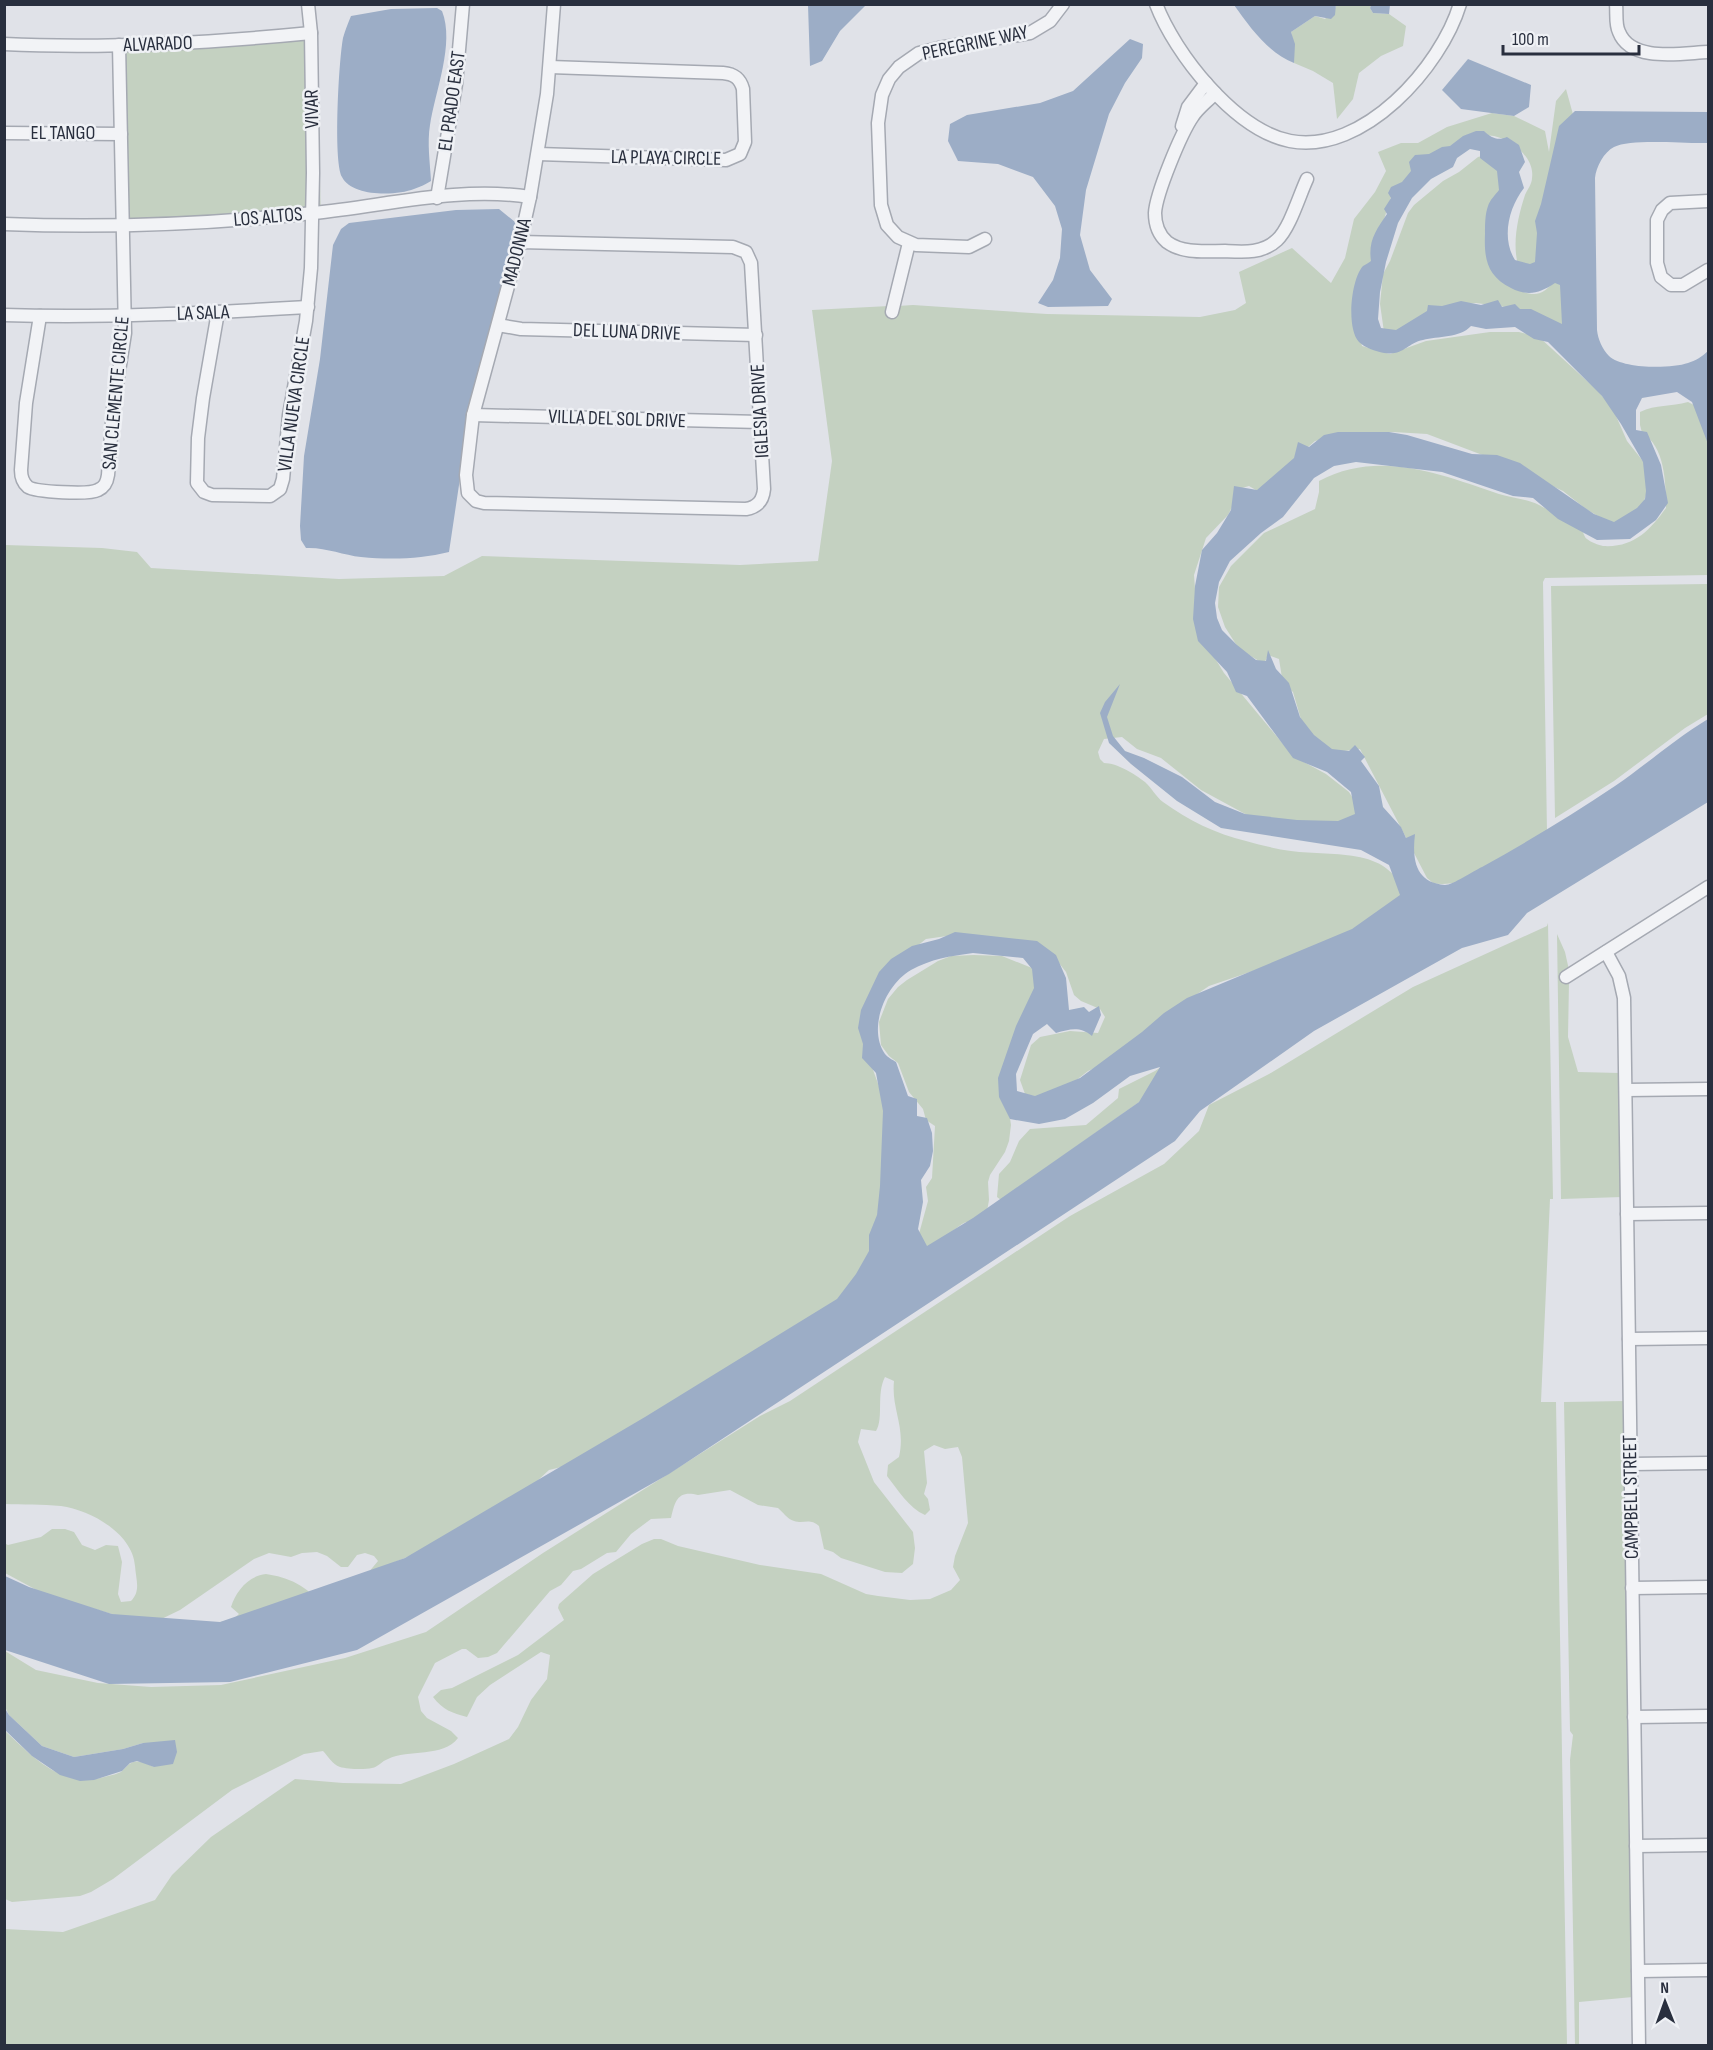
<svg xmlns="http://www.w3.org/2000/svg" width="1713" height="2050" viewBox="0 0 1713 2050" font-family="'Sofia Sans Condensed',sans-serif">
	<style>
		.green { fill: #c4d1c1 }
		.water { fill: #9cadc6; fill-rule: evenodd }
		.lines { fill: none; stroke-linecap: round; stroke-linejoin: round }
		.minor-casing { stroke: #a5a9b2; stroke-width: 15 }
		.minor { stroke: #f2f3f6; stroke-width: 12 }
		.labels { text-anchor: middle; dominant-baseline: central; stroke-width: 5; stroke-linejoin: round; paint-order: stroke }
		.street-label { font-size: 20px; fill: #292f3e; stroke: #eff1f5 }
	</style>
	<rect width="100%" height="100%" fill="#e0e2e8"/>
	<!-- green -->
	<g class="green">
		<path d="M1336 5H1372L1370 8 1373 13 1389 14 1406 26 1403 46 1381 56 1359 73 1353 99 1337 119 1333 83 1313 71 1294 63V44L1291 32 1315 16 1325 19 1336 7Z"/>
		<path d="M316 29 321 219 125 228 116 43Z"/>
		<path d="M1566 89 1574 118 1544 249 1531 268 1518 265C1512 243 1518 216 1525 195 1527 190 1532 184 1532 178 1535 158 1512 140 1494 136 1488 135 1481 136 1475 135L1391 197 1381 229 1359 334 1362 346 1390 354 1426 341 1490 332H1519L1539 337 1598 391 1613 409 1627 441 1646 465 1649 486 1642 507 1613 525 1586 509 1563 491 1493 459 1427 434 1393 432H1358L1315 441 1286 466 1261 493 1249 486 1242 488 1228 515 1206 538 1194 575 1197 616 1205 642 1224 673 1288 750 1302 761 1326 774 1349 792 1363 815 1352 827 1247 815 1201 790 1161 758 1137 749 1122 737 1104 739 1098 752 1100 759 1104 763C1117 763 1135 774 1145 782 1152 788 1156 797 1163 802 1188 820 1216 834 1246 841 1260 845 1276 849 1291 851 1334 857 1395 845 1405 901L1315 950 1209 986 1175 1009 1108 1062 1088 1071 1060 1093 1038 1097 1025 1094 1020 1080 1031 1045 1040 1037 1070 1031 1098 1033 1105 1017 1100 1009 1081 1001 1074 995 1066 972 1055 958 961 934 926 939 877 977 872 1067 886 1106 890 1153 870 1250 847 1294 582 1462 549 1470 507 1509 439 1544 368 1573 378 1561 374 1556 365 1553 357 1555 348 1567H341L327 1556 317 1552 302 1553 291 1557 269 1553 254 1559 180 1610 149 1625 44 1594 5 1573 4 1543 8 1545 41 1537 52 1529H65L74 1532 82 1545 95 1550 106 1545 118 1546 122 1562 118 1594 121 1602 131 1601C141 1591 136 1580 135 1566 133 1534 91 1510 61 1506 42 1504 23 1505 5 1504V545L102 548 137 552 151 568 339 579 444 576 482 556 740 565 818 561 832 461 812 310 889 306 886 316 895 319 898 306 913 305 1047 314 1200 317 1235 310 1246 303 1239 272 1292 248 1331 283 1345 258 1354 219 1375 192 1386 171 1378 152 1401 143H1418L1447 127 1492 113 1514 116 1545 131 1549 152 1556 101Z"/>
		<path d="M1482 156 1492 161 1505 184 1499 197 1511 287C1521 291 1534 298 1544 291 1550 287 1553 282 1560 279L1568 327 1513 308 1476 303 1434 307 1407 330 1384 332 1380 304 1383 274 1390 261 1408 213 1414 205 1443 181 1459 172 1478 157Z"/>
		<path d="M1688 402 1704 410 1708 435V575L1545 578 1543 582 1547 832C1520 849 1466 891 1433 883L1427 878 1360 749 1335 752 1305 733 1293 692 1283 684 1279 659 1268 655 1264 664 1239 649 1225 627 1218 607 1219 587 1231 566 1264 533 1315 509 1319 492V481C1379 449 1440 474 1499 494 1512 498 1527 499 1539 505 1545 508 1578 527 1582 531 1584 533 1584 537 1587 539 1590 542 1599 545 1603 546 1634 548 1650 530 1666 508 1666 483 1665 446 1642 433L1640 425V412C1656 404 1671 407 1688 402Z"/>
		<path d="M1708 584V714L1685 728 1614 781 1555 818 1551 586Z"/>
		<path d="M1548 923 1553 1199H1550L1541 1402H1556L1567 2045H5V1929L63 1932 155 1900 172 1875 211 1837 295 1779 343 1783 401 1784 454 1764 509 1739 518 1727 531 1700 547 1679 550 1655 541 1652 490 1685 477 1697 467 1717C452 1713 443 1710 433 1697L441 1690 452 1688 518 1655 564 1620 558 1608 559 1604 593 1574 642 1544 654 1539H661L678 1546 760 1565 821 1574 866 1594 878 1596 910 1600 930 1599 951 1590 960 1580 953 1567 955 1556 968 1523 962 1457 958 1447 945 1449 934 1445 924 1451 927 1483 924 1494 928 1499 930 1510 925 1515C909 1508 898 1490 887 1476L888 1465 899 1457C906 1427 891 1409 894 1381L885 1377C876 1394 884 1418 876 1431L861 1429 858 1442 874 1482 913 1532 915 1548 913 1564 902 1573 885 1572 841 1558 833 1552 824 1549 819 1526C810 1518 804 1524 794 1521 787 1519 783 1512 778 1508L758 1505 730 1490 698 1495C677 1490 675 1502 671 1518L651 1519 631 1534 616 1552 607 1553 581 1569 573 1571 561 1585 550 1591 497 1653 488 1657 478 1658 466 1649H462L435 1663 418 1697 421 1711 427 1718 451 1731 458 1738C443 1758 408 1749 388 1759 382 1761 378 1767 372 1768 364 1770 347 1769 340 1767 332 1764 328 1756 323 1751L304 1754 232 1790 113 1879 91 1892 80 1896 12 1902 5 1899 4 1730C35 1759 63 1790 108 1776 112 1775 117 1774 121 1772 123 1770 126 1767 128 1765 136 1758 145 1763 154 1767L143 1743 123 1749 74 1757 42 1746 9 1715 5 1707V1651L36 1670 98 1683 151 1687 221 1685 345 1658 426 1632 543 1553 760 1416 790 1401 1070 1216 1164 1164 1199 1131 1209 1105 1269 1074 1413 987 1547 926Z"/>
		<path d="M1557 934 1565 952 1569 970 1560 976 1565 984 1569 982 1568 1037 1578 1072 1620 1073 1622 1197 1561 1199Z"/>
		<path d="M974 955 1002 956 1032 968 1042 990 1022 1030 1009 1111 1011 1125 1009 1141 1005 1152 990 1175 988 1182 989 1200 986 1217 978 1223 966 1222 962 1224 928 1249 917 1241 928 1201 926 1187 932 1178 935 1126 926 1120 923 1109 909 1092 898 1063 889 1056 881 1045 879 1022 888 999 898 987 907 980 938 961 951 956Z"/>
		<path d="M1176 1057 1152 1093 1001 1200 997 1197 999 1174 1010 1162 1019 1141 1030 1129 1086 1125 1118 1098 1119 1089 1155 1071Z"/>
		<path d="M1625 1401 1633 1997 1579 2002V2046L1575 2045 1570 1760 1573 1735 1570 1731 1564 1402Z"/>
		<path d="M266 1574C287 1577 310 1586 320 1606L216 1623 233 1619 239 1614 231 1607C236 1591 248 1576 266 1574Z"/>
	</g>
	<!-- water -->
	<g class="water">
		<path d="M1336 4 1335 15 1331 19 1315 16 1291 32 1295 44 1294 63C1267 52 1250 27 1234 5Z"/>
		<path d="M1372 4 1390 5 1389 14 1373 13 1370 8Z"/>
		<path d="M808 5H866L840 31 822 61 810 66Z"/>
		<path d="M437 8 442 11C455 44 435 91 430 125 427 143 430 163 431 181 426 184 420 187 414 189 396 196 352 197 342 177 333 160 339 59 343 38 345 31 348 23 351 16L391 9Z"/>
		<path d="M1130 39 1143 44 1142 58 1125 83 1109 114 1086 190 1080 235 1090 270 1112 299 1108 306 1048 307 1038 303 1053 280 1060 258 1062 229 1055 206 1033 177 998 164 958 161 948 141 950 124 967 115 1040 103 1073 91Z"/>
		<path d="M1468 59 1531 85 1529 107 1514 116 1461 109 1442 90Z"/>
		<path d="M1575 111 1708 112V143C1687 144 1631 138 1614 147 1604 152 1596 167 1595 178L1597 330C1598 339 1602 349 1609 356 1623 369 1670 369 1688 363 1695 361 1703 356 1708 351V444L1692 402 1677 392 1642 398 1636 410V430L1647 432 1661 465 1668 503 1656 520 1630 539 1597 540 1558 519 1533 498 1513 496 1442 472 1356 462 1334 466 1314 478 1283 517 1261 533 1230 561 1219 582 1215 603 1217 618 1222 630 1237 645 1256 660 1266 661 1268 650 1276 669 1289 683 1300 717 1314 735 1332 749 1349 751 1355 745 1365 757 1361 761 1379 786 1383 807 1401 827 1406 838 1415 834C1412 859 1415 883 1445 885 1453 885 1473 871 1482 867 1527 842 1572 815 1615 786 1647 764 1675 739 1708 719V802L1527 913 1508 935 1462 948 1314 1031 1200 1111 1175 1141 669 1474 357 1650 230 1682 109 1684 5 1650V1576L29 1587 112 1614 220 1622 405 1558 645 1417 837 1299 856 1274 869 1251V1235L877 1215 880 1186 883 1111 876 1073 862 1058 863 1044 858 1028 861 1010 879 972 891 959 912 946 939 939 955 932 1037 941 1056 955 1066 978 1069 1010 1084 1007 1089 1012 1099 1006 1101 1015 1092 1036C1080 1026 1070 1029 1056 1033L1047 1024 1033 1034 1016 1074 1017 1091 1035 1096 1080 1078 1142 1032 1164 1013 1187 998 1352 929 1400 895 1389 865 1361 850 1221 828 1177 801 1131 764 1109 743 1100 713 1105 702 1120 684 1107 717 1113 736 1125 751 1144 758 1182 777 1215 802 1245 814 1297 820 1338 821 1355 814 1351 792 1327 772 1293 758 1247 696 1236 692 1227 672 1198 641 1193 619 1195 586 1202 550 1217 533 1231 510 1234 486 1257 490 1294 458 1298 442 1309 447 1324 435 1338 432H1389L1407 435 1472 454 1497 455 1520 463 1594 514 1614 522 1637 508 1645 499 1646 491 1643 462 1621 424 1602 396 1548 342 1534 339 1515 327 1486 329 1471 326C1460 338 1438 336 1423 340 1407 343 1404 356 1384 353 1375 351 1365 348 1359 342 1346 328 1351 279 1363 266 1366 264 1369 263 1371 261 1368 241 1376 230 1387 214L1384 209 1391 198 1388 193 1391 187 1402 182 1411 171 1409 162 1415 155 1429 154 1442 147 1450 146 1463 136 1476 131H1484C1491 138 1498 141 1507 137L1519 145 1525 162 1519 172 1524 188C1509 207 1501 238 1515 260L1530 264 1535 262 1537 233 1535 221 1541 204 1559 126ZM1470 149 1480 151V158L1497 171 1499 190C1495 195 1490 200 1488 206 1485 214 1485 225 1485 234 1484 259 1487 276 1511 288 1528 297 1540 293 1555 283L1560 285 1562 324 1531 309H1520L1515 304 1502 307 1498 300 1481 305 1461 301 1442 306 1428 305 1427 311 1396 330 1381 328 1378 319 1380 292 1386 262 1398 223 1412 198 1431 179 1453 167 1457 158ZM973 953 1023 958 1032 969 1034 988 1016 1026 998 1078 999 1097 1010 1119 1039 1124 1065 1119 1093 1103 1130 1076 1160 1067 1139 1102 973 1218 927 1246 918 1229 923 1202 921 1180 930 1166 933 1151 932 1133 927 1118 917 1116V1099L908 1096 896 1062C893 1060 887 1057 885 1054 867 1028 886 984 911 970 931 959 950 956 973 953Z"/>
		<path d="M499 209 515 222 519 240 511 251 472 398 449 552C421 559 391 560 361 557 343 555 325 547 306 548L301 540 300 526 304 456 320 359 333 245 341 229 349 223 456 210Z"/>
		<path d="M4 1707 9 1715 42 1746 74 1757 123 1749 143 1743 175 1740 177 1752 173 1764 154 1767 137 1761 130 1763 122 1771 94 1780 80 1781 60 1775 32 1756 5 1730Z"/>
	</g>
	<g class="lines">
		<!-- minor casing -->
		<g class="minor-casing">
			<g id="minor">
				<path d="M1156 4C1175 54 1235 130 1290 141 1363 155 1441 67 1460 4"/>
				<path d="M1616 4C1617 14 1615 24 1619 32 1631 63 1682 53 1708 52"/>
				<path d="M4 44C107 49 209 43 311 33"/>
				<path d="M1215 93C1208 101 1199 107 1193 116 1181 133 1156 194 1155 213 1155 224 1159 235 1167 242 1183 254 1206 251 1225 251 1243 252 1262 254 1277 240 1290 228 1299 196 1307 179"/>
				<path d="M1182 126 1188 107 1206 83"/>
				<path d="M4 133 121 134"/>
				<path d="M538 154 726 160 740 154 745 142 743 89C740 78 734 74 723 73L550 67"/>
				<path d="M437 198 456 84 463 4"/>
				<path d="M1708 201 1670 203 1662 210 1657 220V263L1661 277 1671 285H1683L1708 270"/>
				<path d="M4 224C107 228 211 224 313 213 385 206 458 186 530 197"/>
				<path d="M985 239 969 247 916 245 898 237 887 225 881 205 878 123 882 95 889 79 899 67 919 53 939 48 1030 33 1050 21 1063 4"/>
				<path d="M520 242 733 247 746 252 751 263 764 489C763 500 758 507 746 509L484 503 476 501 468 493 466 475 473 415 520 242 530 197 547 94 554 4"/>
				<path d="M218 312 203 398 198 438 197 483 204 492 212 495 270 496 280 489 283 479 289 415 306 321 311 268 313 173 311 33 308 4"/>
				<path d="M892 312 909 243"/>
				<path d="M4 315C106 318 207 313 308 307"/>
				<path d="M40 316 26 403 21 470C21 476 22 482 28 487 36 492 89 495 98 490 105 487 107 482 108 475L113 409 125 333 119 45"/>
				<path d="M498 325 521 329 756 335"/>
				<path d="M473 415 760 422"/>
				<path d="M1606 952 1619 976 1624 998 1639 2046"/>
				<path d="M1566 977 1708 887"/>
				<path d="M1626 1090 1708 1089"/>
				<path d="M1627 1214 1708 1213"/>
				<path d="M1629 1339 1708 1338"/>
				<path d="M1631 1464 1708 1463"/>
				<path d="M1632 1588 1708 1587"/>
				<path d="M1634 1717 1708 1716"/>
				<path d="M1636 1846 1708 1845"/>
				<path d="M1638 1971 1708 1970"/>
			</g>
		</g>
		<!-- minor -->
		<use href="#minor" class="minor"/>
	</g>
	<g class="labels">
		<!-- street labels -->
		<g class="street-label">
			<text transform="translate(975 43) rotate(-12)">PEREGRINE WAY</text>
			<text transform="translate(158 44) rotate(-2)">ALVARADO</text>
			<text transform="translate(452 101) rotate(-82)">EL PRADO EAST</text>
			<text transform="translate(312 109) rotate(-91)">VIVAR</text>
			<text x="63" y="133">EL TANGO</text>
			<text transform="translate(666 158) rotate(1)">LA PLAYA CIRCLE</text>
			<text transform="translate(268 217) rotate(-5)">LOS ALTOS</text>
			<text transform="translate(517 252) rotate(-76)">MADONNA</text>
			<text transform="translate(203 313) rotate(-2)">LA SALA</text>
			<text transform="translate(627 332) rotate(2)">DEL LUNA DRIVE</text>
			<text transform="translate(116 393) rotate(-85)">SAN CLEMENTE CIRCLE</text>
			<text transform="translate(294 404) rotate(-82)">VILLA NUEVA CIRCLE</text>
			<text transform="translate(760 411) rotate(-93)">IGLESIA DRIVE</text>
			<text transform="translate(617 419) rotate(2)">VILLA DEL SOL DRIVE</text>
			<text transform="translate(1631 1497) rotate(-91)">CAMPBELL STREET</text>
		</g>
	</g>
	<!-- border -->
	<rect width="1713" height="2050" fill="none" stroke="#292f3e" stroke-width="12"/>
	<!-- north arrow -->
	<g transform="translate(1665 2002) rotate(359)" stroke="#eff1f5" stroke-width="4.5" paint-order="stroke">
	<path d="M0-4.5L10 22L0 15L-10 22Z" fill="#292f3e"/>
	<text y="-9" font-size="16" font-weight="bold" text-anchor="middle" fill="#292f3e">N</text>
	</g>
	<!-- scale -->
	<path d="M1503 45v9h136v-9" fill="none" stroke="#292f3e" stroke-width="3"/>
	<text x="1512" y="45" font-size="18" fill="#292f3e" stroke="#eff1f5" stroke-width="4.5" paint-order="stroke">100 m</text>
</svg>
